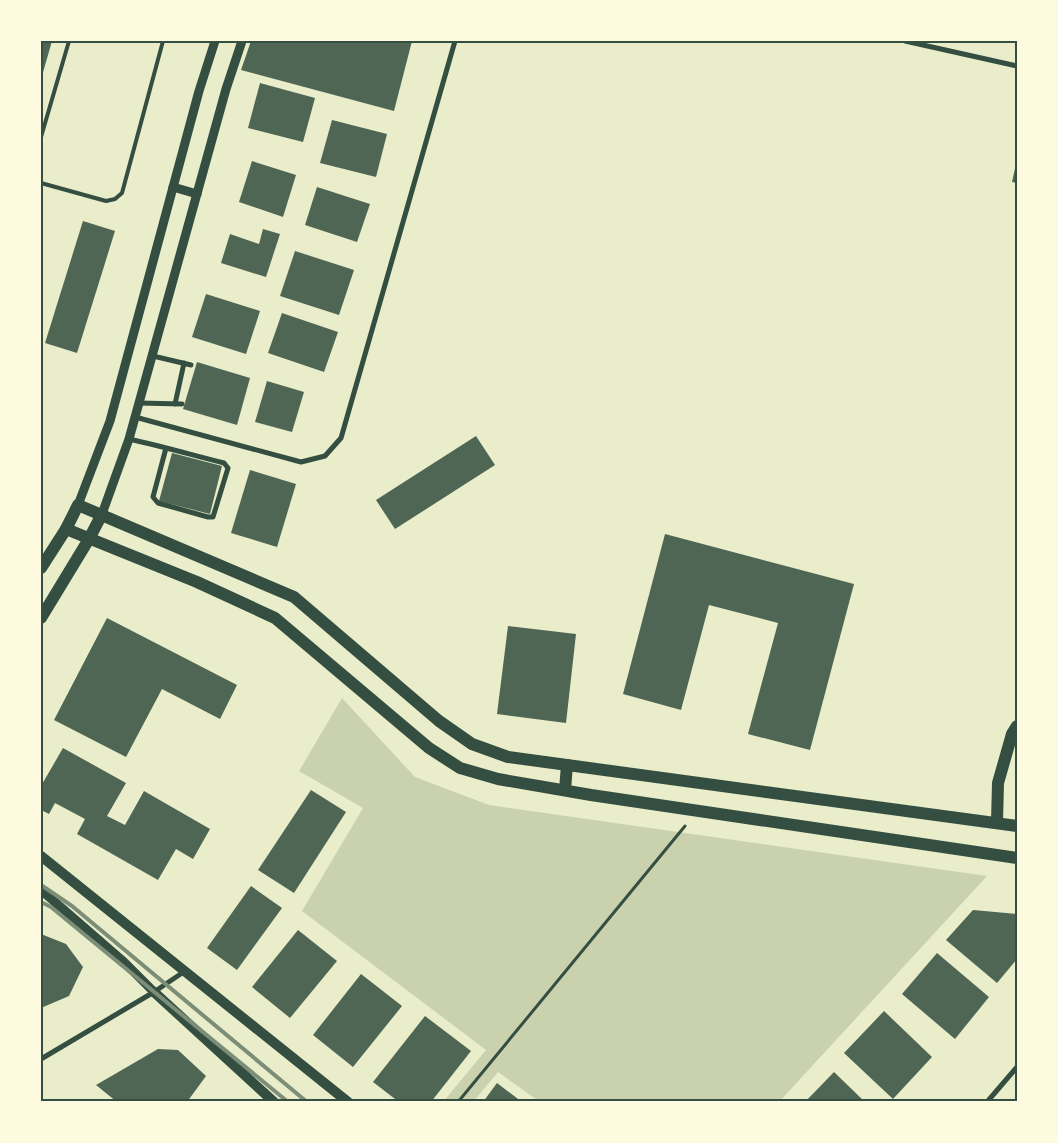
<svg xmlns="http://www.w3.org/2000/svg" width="1058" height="1143" viewBox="0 0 1058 1143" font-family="Poppins,sans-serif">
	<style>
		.green { fill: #cad2ad }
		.building { fill: #4f6655 }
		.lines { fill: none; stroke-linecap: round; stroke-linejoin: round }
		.path { stroke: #344e41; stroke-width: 3 }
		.service { stroke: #344e41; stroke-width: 4 }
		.minor { stroke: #344e41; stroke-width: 5 }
		.tertiary { stroke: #344e41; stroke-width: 9 }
		.secondary { stroke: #344e41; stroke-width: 10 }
		.primary { stroke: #344e41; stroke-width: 12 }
		.rail { stroke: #7c8e77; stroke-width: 4 }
		.neatline { fill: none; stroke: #344e41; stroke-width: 2 }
	</style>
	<rect width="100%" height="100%" fill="#e9edc9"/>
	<!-- green -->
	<path class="green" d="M342 698 415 777 489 805 987 876 779 1102H540L498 1072 473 1102H443L486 1050 302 911 363 808 299 771Z"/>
	<!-- building -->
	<g class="building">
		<path d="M41 41H52L42 76 41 75Z"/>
		<path d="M251 41H412L394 111 241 70Z"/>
		<path d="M260 83 315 98 303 142 248 128Z"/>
		<path d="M332 120 387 134 376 177 320 163Z"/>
		<path d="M252 161 296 175 283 217 239 202Z"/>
		<path d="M1016 164H1017V183L1012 182Z"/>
		<path d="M317 187 370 204 357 242 305 225Z"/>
		<path d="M83 221 115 231 77 353 45 343Z"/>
		<path d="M263 229 280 234 266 277 221 263 230 234 259 244Z"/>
		<path d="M295 251 354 270 339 315 280 296Z"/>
		<path d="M206 294 260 311 246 354 192 337Z"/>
		<path d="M282 313 338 332 324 372 268 353Z"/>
		<path d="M197 362 250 378 237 425 183 409Z"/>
		<path d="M267 381 304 392 292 432 255 422Z"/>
		<path d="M476 436 495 465 395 529 376 500Z"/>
		<path d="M172 453 222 466 210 514 159 501Z"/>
		<path d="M250 470 296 484 277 547 231 533Z"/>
		<path d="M665 534 854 584 810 750 748 734 778 623 709 605 681 710 623 694Z"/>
		<path d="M107 618 237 685 220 719 162 689 126 757 54 720Z"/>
		<path d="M508 626 576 634 566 723 497 714Z"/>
		<path d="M63 748 126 783 107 816 125 825 144 791 210 829 193 859 176 849 158 880 77 834 85 819 55 803 49 814 41 810V786Z"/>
		<path d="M311 790 346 812 294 893 258 870Z"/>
		<path d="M251 886 282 908 237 970 207 948Z"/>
		<path d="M973 910 1017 914V959L997 983 946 940Z"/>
		<path d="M298 930 337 961 290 1018 252 987Z"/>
		<path d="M41 934 66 944 83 967 69 996 41 1008Z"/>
		<path d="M937 953 989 997 955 1039 902 994Z"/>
		<path d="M361 974 402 1006 353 1067 313 1035Z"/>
		<path d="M884 1011 932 1057 893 1099 844 1053Z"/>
		<path d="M425 1016 471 1051 431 1102H399L373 1082Z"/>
		<path d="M158 1049 178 1050 206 1076 187 1102H117L96 1085Z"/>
		<path d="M834 1072 865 1102H805Z"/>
		<path d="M497 1083 522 1102H483Z"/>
	</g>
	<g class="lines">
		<!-- path -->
		<path class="path" d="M458 1102 685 826"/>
		<!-- service -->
		<g class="service">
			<path d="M41 137 69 41"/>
			<path d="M41 183 106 201 115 199 122 193 163 41"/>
		</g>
		<!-- minor -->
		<g class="minor">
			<path d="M905 41 1017 66"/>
			<path d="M153 356 191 365"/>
			<path d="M139 403 182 404"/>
			<path d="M175 404 184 363"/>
			<path d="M135 417 301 462 325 456 341 438 455 41"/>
			<path d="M129 439C161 446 192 455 224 463L228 468 213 517H208L158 503 153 497 166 448"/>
			<path d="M41 1059 154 992 185 971"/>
			<path d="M987 1102 1017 1067"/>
		</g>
		<!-- tertiary -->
		<g class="tertiary">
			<path d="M173 187 197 194"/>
			<path d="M78 505 110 421 199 91 215 41"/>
			<path d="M102 514 129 439 226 89 242 41"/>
			<path d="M41 890 124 962 154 992"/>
		</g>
		<!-- secondary -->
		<g class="secondary">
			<path d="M41 856 348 1102"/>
			<path d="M154 992 274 1102"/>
		</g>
		<!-- primary -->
		<g class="primary">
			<path d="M66 529 197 582 275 618 429 748 460 768 498 779 591 795 1017 858"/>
			<path d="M41 568 66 529 78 505 294 597 439 721 472 744 508 757 1017 826"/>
			<path d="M41 618 89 539 102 514"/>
			<path d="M565 790 567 765"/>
			<path d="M997 822 998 783 1012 734 1017 726"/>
		</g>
		<!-- rail -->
		<g class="rail">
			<path d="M41 885 72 906 307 1102"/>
			<path d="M41 902 51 907 288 1102"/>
		</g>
	</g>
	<!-- border -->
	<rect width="1058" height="1143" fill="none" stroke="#fefae0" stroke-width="85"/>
	<rect x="42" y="42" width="974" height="1058" class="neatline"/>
</svg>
